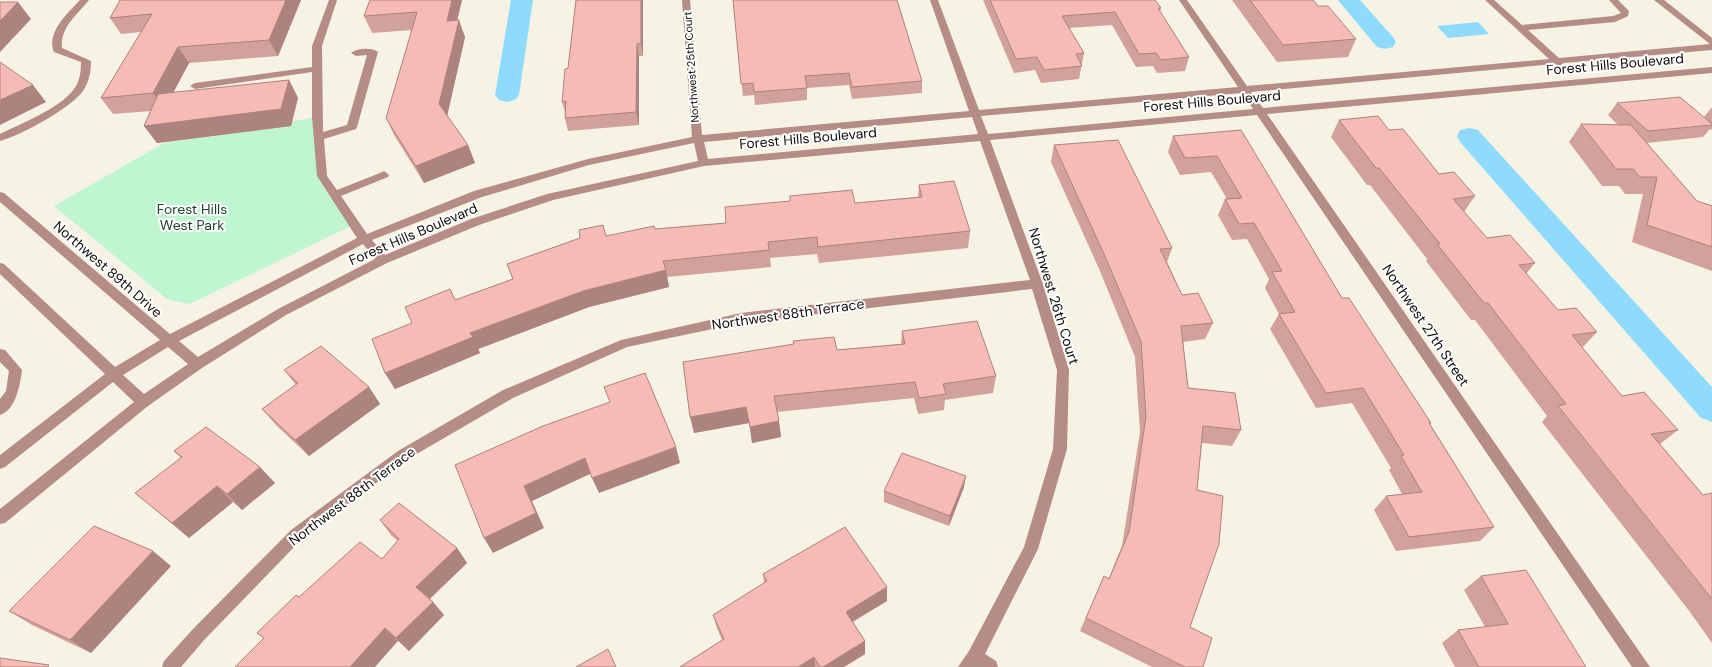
<svg xmlns="http://www.w3.org/2000/svg" width="1712" height="667" viewBox="0 0 1712 667" font-family="'DM Sans',sans-serif">
	<style>
		.green { fill: #bff5d1 }
		.water { fill: #8edbfe }
		.lines { fill: none; stroke-linecap: round; stroke-linejoin: round }
		.canal { fill: #8edbfe; fill-rule: evenodd }
		.minor { fill: #b58c86; fill-rule: evenodd }
		.wall { fill: #d3a19b }
		.shaded-wall { fill: #ac837e }
		.building { fill: #f5bbb4; stroke: #ac837e }
		.labels { text-anchor: middle; dominant-baseline: central; stroke-width: 4; stroke-linejoin: round; paint-order: stroke }
		.far-street-label { font-size: 11px; fill: #0e0c08; stroke: #fff }
		.street-label { font-size: 14px; fill: #0e0c08; stroke: #fff }
		.park-label { font-size: 14px; fill: #1c402a; stroke: #fff }
	</style>
	<rect width="100%" height="100%" fill="#f7f3e4"/>
	<!-- green -->
	<path class="green" d="M317 117 322 176 353 225 190 304 168 300 54 206 164 143Z"/>
	<!-- water -->
	<path class="water" d="M1478 22 1489 34 1448 38 1437 26Z"/>
	<g class="lines">
		<!-- canal -->
		<g class="canal">
			<path d="M511 0H533L519 95 515 100 507 102 499 100 495 95Z"/>
			<path d="M1338 0H1360L1393 37 1396 42 1393 47 1385 49 1377 47Z"/>
			<path d="M1469 128 1478 130 1712 387V422L1701 418 1460 142 1457 136 1460 130Z"/>
		</g>
		<!-- minor -->
		<g class="minor">
			<path d="M80 0H89C77 15 60 27 62 48L91 61C91 72 89 82 83 91 71 108 20 136 0 141V134C22 123 59 109 74 89 80 81 81 71 81 62L54 52C46 32 68 13 80 0Z"/>
			<path d="M329 0H337L322 46 323 132 347 125 367 55 356 56 351 53C357 48 372 47 378 52L357 127 356 129 324 139 327 176 337 190 380 173 384 171 389 175 388 177 341 196 367 234 474 191 588 159 692 137 682 0H690L702 135 969 111 930 0H938L979 110 1238 87 1179 0H1187L1247 86 1549 59 1485 0H1494L1522 25 1613 16 1621 13 1609 0H1618L1629 11 1628 16 1615 22 1528 30 1559 58 1710 44 1654 0H1664L1712 38V50L1564 63 1559 66 1555 64 1251 92 1263 108 1712 67V73L1267 114 1650 667H1632L1257 115 990 140 1043 284 1069 370 1067 449 1038 549 985 654 996 661 998 667H958L969 651 1024 547 1053 449 1057 370 1032 289 741 323 627 347 513 398 408 459 301 540 205 639 181 667H162L164 661 193 629 291 530 398 451 503 390 621 340 741 313 1030 280 980 141 704 166 553 200 479 225 387 263 286 315 202 368 148 406 5 523 0 524V509L134 402 113 382 5 467 0 469V455L105 374 0 274V263L4 264 115 367 160 340 0 202V192L4 193 170 334 357 238 317 176 312 117V72L195 89 190 86 195 83 312 67V46ZM1242 93 1253 109 988 134 981 116ZM972 117 978 134 708 159 704 142ZM694 143 698 161 547 194 471 219 385 255 372 240 482 197 589 165ZM363 244 375 259 278 309 198 357 179 341ZM168 347 188 364 144 394 123 375Z"/>
			<path d="M0 349 5 350 22 370C20 385 16 410 0 415V399L6 391 9 371 0 362Z"/>
		</g>
	</g>
	<!-- wall -->
	<g class="wall">
		<path d="M120 0H301L278 56 189 63 173 93 289 80 298 98 291 126 157 143 144 126 151 111 113 114 101 98 141 32 121 34 110 18Z"/>
		<path d="M370 0H462L457 20 465 37 447 116 468 145 475 163 424 183 394 135 386 118 412 30 372 33 364 16Z"/>
		<path d="M576 0H643V56H639V125L568 131 565 118V112L562 102 568 68Z"/>
		<path d="M733 0 922 81V93L852 99 849 85 807 88V100L755 105 754 95 743 96Z"/>
		<path d="M983 0H1155L1161 8 1160 12 1189 57 1185 71 1157 73 1153 66 1136 67 1112 25 1069 28 1084 53 1079 79 1041 83 1035 70 1014 73Z"/>
		<path d="M1232 0H1313L1318 6 1356 39 1348 57 1277 62Z"/>
		<path d="M1617 103 1704 117 1711 108H1712V130L1710 129 1703 137 1647 143 1697 201 1712 206V271L1632 242 1643 194H1625L1619 186H1602L1569 142 1581 124 1618 125 1608 115Z"/>
		<path d="M1339 120 1389 130 1439 174 1475 196 1464 212 1487 238 1535 263 1526 274 1558 310 1597 332 1582 348 1622 396 1678 430 1660 444 1703 495 1712 493V643L1690 612 1542 422 1547 416 1475 320H1471L1426 261 1427 259 1370 185H1367L1331 137Z"/>
		<path d="M1241 130 1342 298 1431 423 1430 424 1494 527 1480 541 1396 551 1374 510 1386 496 1402 494 1389 470 1391 468 1352 403 1316 408 1270 329 1279 314 1265 288 1269 279 1247 239 1232 240 1218 215 1225 199H1227L1211 172 1180 175 1168 152 1173 136Z"/>
		<path d="M1054 145 1172 248 1167 262 1182 295 1213 323 1205 339 1183 342 1188 388 1241 430 1232 446 1202 443 1197 490 1190 627 1203 667H1152L1080 631 1104 576 1109 578 1122 546 1140 432 1135 357 1100 271 1051 162Z"/>
		<path d="M919 185 970 231 968 248 819 263 817 254 770 258 771 267 667 277 669 287 589 307 478 349 480 353 395 389 385 373 412 323 455 300 513 279 507 264 580 238 603 225 606 236 655 229 726 223 855 203 918 197Z"/>
		<path d="M902 331 996 376 993 393 945 400 944 410 918 414 914 398 777 412 781 437 752 443 749 423 694 433 837 350 901 344Z"/>
		<path d="M284 370 369 387 380 404 309 456 276 425 262 409 296 385Z"/>
		<path d="M174 451 275 483 242 510 233 502 189 538 135 493 181 458Z"/>
		<path d="M964 487 949 526 884 502V491Z"/>
		<path d="M380 520 457 548 467 563 430 599 444 615 409 651 398 641 264 639 299 597 382 559 398 541 391 535Z"/>
		<path d="M171 566 91 653 32 625 9 611Z"/>
		<path d="M763 574 887 587V601L853 622 865 641V654L844 667H680L722 640 717 628 713 615 764 583Z"/>
		<path d="M1481 576 1586 667H1455L1442 643 1458 630 1485 627 1464 590Z"/>
	</g>
	<!-- shaded-wall -->
	<g class="shaded-wall">
		<path d="M286 0H301L278 56 269 40Z"/>
		<path d="M452 0H462L453 38 447 21Z"/>
		<path d="M641 0H643V56L641 43Z"/>
		<path d="M18 2 31 19 0 52V21Z"/>
		<path d="M459 20 465 37 446 121 439 104Z"/>
		<path d="M637 44 639 56V125L636 112Z"/>
		<path d="M178 47 189 63 164 110 153 93Z"/>
		<path d="M289 80 298 98 291 126 157 143 144 126Z"/>
		<path d="M33 85 46 102 0 125V100Z"/>
		<path d="M468 145 475 163 424 183 416 166Z"/>
		<path d="M666 270 669 287 589 307 478 349 470 333 583 291Z"/>
		<path d="M473 337 480 353 395 389 385 373Z"/>
		<path d="M369 387 380 404 309 456 295 440Z"/>
		<path d="M746 407 749 423 694 433 690 417Z"/>
		<path d="M779 421 781 437 752 443 750 427Z"/>
		<path d="M676 447 680 463 599 493 592 478Z"/>
		<path d="M585 458 592 473 532 501 544 528 493 553 484 538 524 486Z"/>
		<path d="M260 467 275 483 242 510 227 494Z"/>
		<path d="M966 476 964 487 949 526 950 516Z"/>
		<path d="M217 486 233 502 189 538 172 523Z"/>
		<path d="M457 548 467 563 427 601 416 587Z"/>
		<path d="M153 551 171 566 91 653 70 640Z"/>
		<path d="M887 587V601L846 625V612Z"/>
		<path d="M433 602 444 615 409 651 396 638Z"/>
		<path d="M385 628 398 641 375 667H350Z"/>
		<path d="M865 641V654L844 667H823Z"/>
		<path d="M814 657 815 667H798Z"/>
	</g>
	<!-- building -->
	<g class="building">
		<path d="M120 0H286L269 40 178 47 153 93 101 98 152 14 110 18Z"/>
		<path d="M370 0H452L447 21 459 20 439 104 468 145 416 166 386 118 417 12 364 16Z"/>
		<path d="M576 0H641V43L637 44 636 112 565 118 566 101 562 102 565 69 568 68Z"/>
		<path d="M733 0H897L922 81 852 87 849 73 805 76 807 88 754 92 753 83 741 84Z"/>
		<path d="M990 0H1155L1161 8H1158L1189 57 1161 60 1156 53 1139 54 1115 12 1062 16 1084 53 1076 54 1082 66 1044 70 1037 57 1016 59Z"/>
		<path d="M1250 0H1313L1318 6H1328L1356 39 1283 45Z"/>
		<path d="M0 2H18L0 21Z"/>
		<path d="M0 62 33 85 0 100Z"/>
		<path d="M289 80 281 109 144 126 158 94Z"/>
		<path d="M1680 97 1712 124V125L1648 131 1617 103Z"/>
		<path d="M1378 116 1389 130 1403 129 1439 174 1454 172 1475 196 1453 199 1487 238 1510 235 1535 263 1519 265 1558 310 1576 308 1597 332 1572 335 1622 396 1644 392 1678 430 1651 434 1703 495 1712 493V599L1558 406 1566 404 1488 303H1484L1437 244H1440L1379 168H1376L1339 120Z"/>
		<path d="M1581 124 1631 125 1697 201 1712 206V247L1647 225 1657 177H1640L1633 169H1616Z"/>
		<path d="M1241 130 1342 298H1349L1431 423H1429L1494 527 1409 537 1386 496 1422 492 1401 456 1404 455 1363 388 1326 393 1279 314 1295 312 1272 272 1282 271 1254 223 1239 224 1225 199 1242 198 1217 156 1185 158 1173 136Z"/>
		<path d="M1118 140 1172 248 1160 249 1182 295 1198 293 1213 323 1181 326 1188 388 1235 393 1241 430 1203 426 1197 490 1223 496 1219 544 1190 627 1212 638 1203 667H1185L1086 618 1104 576 1109 579 1129 532 1146 416 1141 341 1104 254 1054 145Z"/>
		<path d="M954 181 970 231 818 247 817 237 768 242 769 250 663 261 666 270 583 291 470 333 473 337 385 373 372 339 412 323 405 307 450 289 455 300 513 279 507 264 580 238 579 230 603 225 606 236 654 226 655 229 726 223 725 207 790 201V196L852 190 855 203 922 197 919 185Z"/>
		<path d="M977 321 996 376 943 384 946 394 919 398 915 382 774 396 779 421 750 427 746 407 690 417 683 362 794 344 793 341 834 337 837 350 905 344 902 331Z"/>
		<path d="M321 346 369 387 295 440 262 409 298 383 284 370Z"/>
		<path d="M645 373 676 447 592 478 585 458 524 486 536 513 484 538 455 465 543 426 610 402 604 387Z"/>
		<path d="M206 427 260 467 227 494 217 486 172 523 135 493 182 457 174 451Z"/>
		<path d="M902 453 966 476 950 516 884 491Z"/>
		<path d="M399 503 457 548 416 587 433 602 396 638 385 628 350 667H235L264 638 257 633 296 595 299 597 360 542 382 559 399 539 380 520Z"/>
		<path d="M94 526 153 551 70 640 9 611Z"/>
		<path d="M845 527 887 587 846 612 865 641 823 667H820L814 657 798 667H680L724 639 713 615 767 581 763 574Z"/>
		<path d="M1526 570 1586 667H1479L1458 630 1508 624 1481 576Z"/>
		<path d="M608 649 616 667H576Z"/>
		<path d="M0 658 49 665 48 667H0Z"/>
	</g>
	<g class="labels">
		<!-- far-street labels -->
		<g class="far-street-label">
			<text transform="translate(691 67) rotate(-94)">Northwest 25th Court</text>
		</g>
		<!-- street labels -->
		<g class="street-label">
			<text transform="translate(1615 64) rotate(-5)">Forest Hills Boulevard</text>
			<text transform="translate(1212 101) rotate(-5)">Forest Hills Boulevard</text>
			<text transform="translate(808 138) rotate(-5)">Forest Hills Boulevard</text>
			<text transform="translate(413 234) rotate(-23)">Forest Hills Boulevard</text>
			<text transform="translate(108 269) rotate(41)">Northwest 89th Drive</text>
			<text transform="translate(1054 296) rotate(73)">Northwest 26th Court</text>
			<text transform="translate(788 314) rotate(-8)">Northwest 88th Terrace</text>
			<text transform="translate(1426 325) rotate(56)">Northwest 27th Street</text>
			<text transform="translate(352 496) rotate(-37)">Northwest 88th Terrace</text>
		</g>
		<!-- park labels -->
		<g class="park-label">
			<text x="192" y="209">Forest Hills<tspan x="192" dy="16">West Park</tspan></text>
		</g>
	</g>
</svg>
